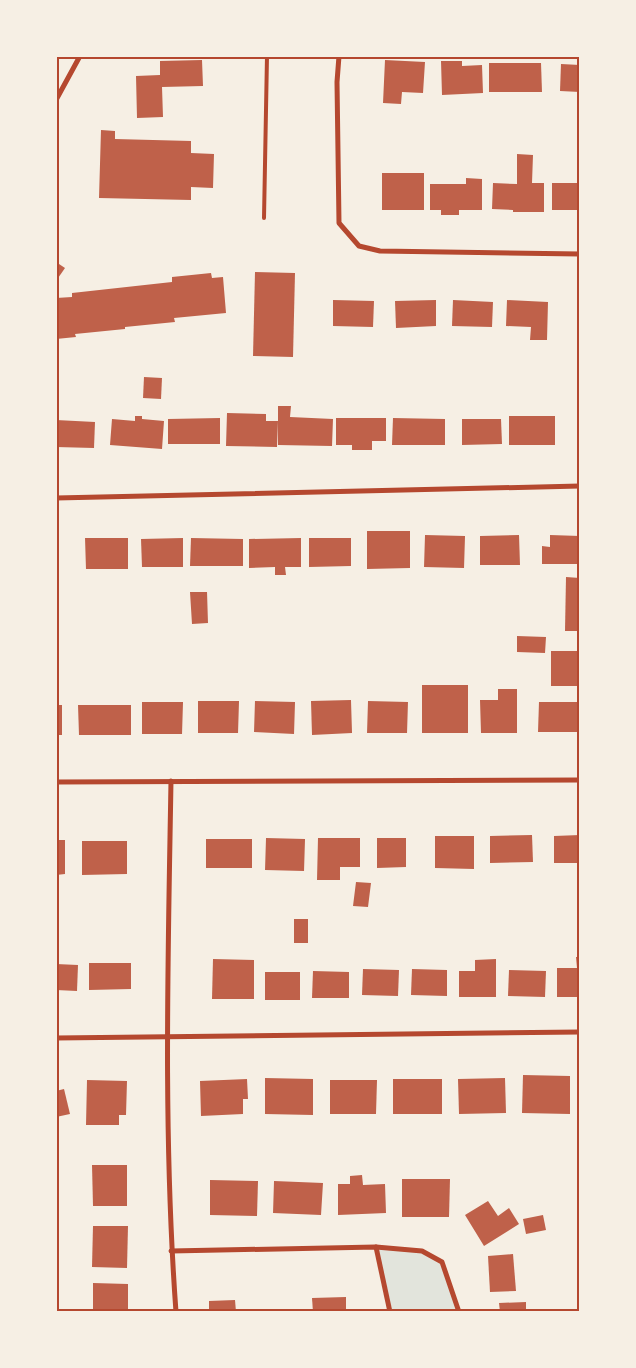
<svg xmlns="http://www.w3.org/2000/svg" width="636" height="1368" viewBox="0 0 636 1368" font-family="Barlow,sans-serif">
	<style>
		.green { fill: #e2e4dc }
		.building { fill: #bf614a }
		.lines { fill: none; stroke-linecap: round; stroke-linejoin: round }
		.service { stroke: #b5482f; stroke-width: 4 }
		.minor { stroke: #b5482f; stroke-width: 5 }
		.neatline { fill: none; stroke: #b5482f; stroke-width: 2 }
	</style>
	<rect width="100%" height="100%" fill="#f6efe4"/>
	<!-- green -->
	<path class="green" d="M376 1247 422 1251 442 1262 459 1312H390Z"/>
	<!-- building -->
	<g class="building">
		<path d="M202 60 203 86 162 87 163 117 137 118 136 76 160 75V61Z"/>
		<path d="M385 60 425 62 423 93 402 92 401 104 383 103Z"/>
		<path d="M441 61H462V66L482 65 483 93 442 95Z"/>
		<path d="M489 63H541L542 92H489Z"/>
		<path d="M561 64 580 65V92L560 91Z"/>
		<path d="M101 130 115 131V139L191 141V153L214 154 213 188 191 187V200L99 198Z"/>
		<path d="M517 154 533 155 532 183H544V212H513V210L492 209 493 183 517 184Z"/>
		<rect x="382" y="173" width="42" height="37"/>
		<path d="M466 178 482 179V210H459V215H441V210H430V184H466Z"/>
		<rect x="552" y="183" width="28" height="27"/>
		<path d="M56 262 65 268 56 281Z"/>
		<path d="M255 272 295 273 293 357 253 356Z"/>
		<path d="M211 273 212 278 223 277 226 313 174 318 175 322 125 327V329L75 334 76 337 56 339V298L72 297V293L172 282V277Z"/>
		<path d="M333 300 374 301 373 327 333 326Z"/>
		<path d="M436 300V326L396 328 395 301Z"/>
		<path d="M453 300 493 302 492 327 452 326Z"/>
		<path d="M507 300 548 302 547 340H530L531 327 506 326Z"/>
		<path d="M144 377 162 378 161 399 143 398Z"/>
		<path d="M278 406H291L290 417 333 419 332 446 278 445Z"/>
		<path d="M227 413 266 414V421H278L277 447 226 446Z"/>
		<path d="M135 416H142V419L164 421 162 449 110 445 112 419 135 421Z"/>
		<rect x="509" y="416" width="46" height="29"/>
		<path d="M220 418V444H168V419Z"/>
		<path d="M336 418H386V441H372V450H352V445H336Z"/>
		<path d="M393 418 445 419V445H392Z"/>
		<path d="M462 419H501L502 444 462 445Z"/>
		<path d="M56 420 95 422 94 448 56 447Z"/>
		<path d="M367 531H410V568L367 569Z"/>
		<path d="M425 535 465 536 464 568 424 567Z"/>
		<path d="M519 535 520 565H480V536Z"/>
		<path d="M550 535 580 536V564H542V546L550 547Z"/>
		<path d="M85 538H128V569H86Z"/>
		<path d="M183 538V567H142L141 539Z"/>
		<path d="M191 538 243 539V566H190Z"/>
		<path d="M301 538V567H285L286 575H275V567L249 568V539Z"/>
		<path d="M309 538H351V566L309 567Z"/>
		<path d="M566 577 580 578V631H565Z"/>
		<path d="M190 592H207L208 623 192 624Z"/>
		<path d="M517 636 546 637 545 653 517 652Z"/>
		<rect x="551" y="651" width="29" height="35"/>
		<rect x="422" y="685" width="46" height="48"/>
		<path d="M498 689H517V733H481L480 700H498Z"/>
		<path d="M351 700 352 733 312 735 311 701Z"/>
		<path d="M198 701H239L238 733H198Z"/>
		<path d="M255 701 295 702 294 734 254 732Z"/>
		<path d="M368 701 408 702 407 733H367Z"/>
		<path d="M142 702H183L182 734H142Z"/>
		<path d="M539 702H580V732H538Z"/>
		<rect x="56" y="705" width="6" height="30"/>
		<path d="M78 705H131V735H79Z"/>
		<path d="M532 835 533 862 490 863V836Z"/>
		<path d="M580 835V863H554V836Z"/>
		<path d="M435 836H474V869L435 868Z"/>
		<path d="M266 838 305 839 304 871 265 870Z"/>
		<path d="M318 838H360V867H340V880H317Z"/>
		<path d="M377 838H406V867L377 868Z"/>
		<rect x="206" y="839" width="46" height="29"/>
		<path d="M56 840H65V874L56 875Z"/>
		<path d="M82 841H127V874L82 875Z"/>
		<path d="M356 882 371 883 368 907 353 906Z"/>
		<rect x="294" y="919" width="14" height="24"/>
		<path d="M576 957H580V997H557V968H577Z"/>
		<path d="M213 959 254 960V999H212Z"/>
		<path d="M496 959V997H459V971H475V960Z"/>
		<path d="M89 963H131V989L89 990Z"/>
		<path d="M56 964 78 965 77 991 56 990Z"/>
		<path d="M363 969 399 970 398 996 362 995Z"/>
		<path d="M412 969 447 970V996L411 995Z"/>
		<path d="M509 970 546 971 545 997 508 996Z"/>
		<path d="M313 971 349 972V998H312Z"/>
		<rect x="265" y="972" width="35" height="28"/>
		<path d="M523 1075 570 1076V1114L522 1113Z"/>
		<path d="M265 1078 313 1079V1115L265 1114Z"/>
		<path d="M505 1078 506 1113 459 1114 458 1079Z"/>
		<path d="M247 1079 248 1099H243V1114L201 1116 200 1081Z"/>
		<rect x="393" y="1079" width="49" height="35"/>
		<path d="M87 1080 127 1081 126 1115H119V1125H86Z"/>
		<path d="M330 1080H377L376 1114H330Z"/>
		<path d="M64 1089 70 1114 56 1117V1091Z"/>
		<path d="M92 1165H127V1206H93Z"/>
		<path d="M362 1175 363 1185 385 1184 386 1213 338 1215V1184H350V1176Z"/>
		<path d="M402 1179H450L449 1217H402Z"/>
		<path d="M210 1180 258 1181 257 1216 210 1215Z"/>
		<path d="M274 1181 323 1183 321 1215 273 1213Z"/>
		<path d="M488 1201 498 1216 509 1208 519 1224 484 1246 465 1215Z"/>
		<path d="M543 1215 546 1230 526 1234 523 1219Z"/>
		<path d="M93 1226H128L127 1268 92 1267Z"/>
		<path d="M513 1254 516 1291 490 1292 488 1256Z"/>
		<path d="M93 1283 128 1284V1312H93Z"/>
		<path d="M346 1297V1312H313L312 1298Z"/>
		<path d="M235 1300 236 1312H209V1301Z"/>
		<path d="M526 1302V1312H500L499 1303Z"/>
	</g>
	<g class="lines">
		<!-- service -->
		<path class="service" d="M264 218 267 56"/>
		<!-- minor -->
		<g class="minor">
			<path d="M339 56 337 82 339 223 359 246 380 251 580 254"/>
			<path d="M56 100 80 56"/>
			<path d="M56 498 580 486"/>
			<path d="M171 781C168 958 163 1135 176 1312"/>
			<path d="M56 782 580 780"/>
			<path d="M56 1038 580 1032"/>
			<path d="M376 1247 390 1312"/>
			<path d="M171 1251 376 1247 422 1251 442 1262 459 1312"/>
		</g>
	</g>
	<!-- border -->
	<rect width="636" height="1368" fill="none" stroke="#f6efe4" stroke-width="115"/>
	<rect x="58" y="58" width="520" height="1252" class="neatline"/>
</svg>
